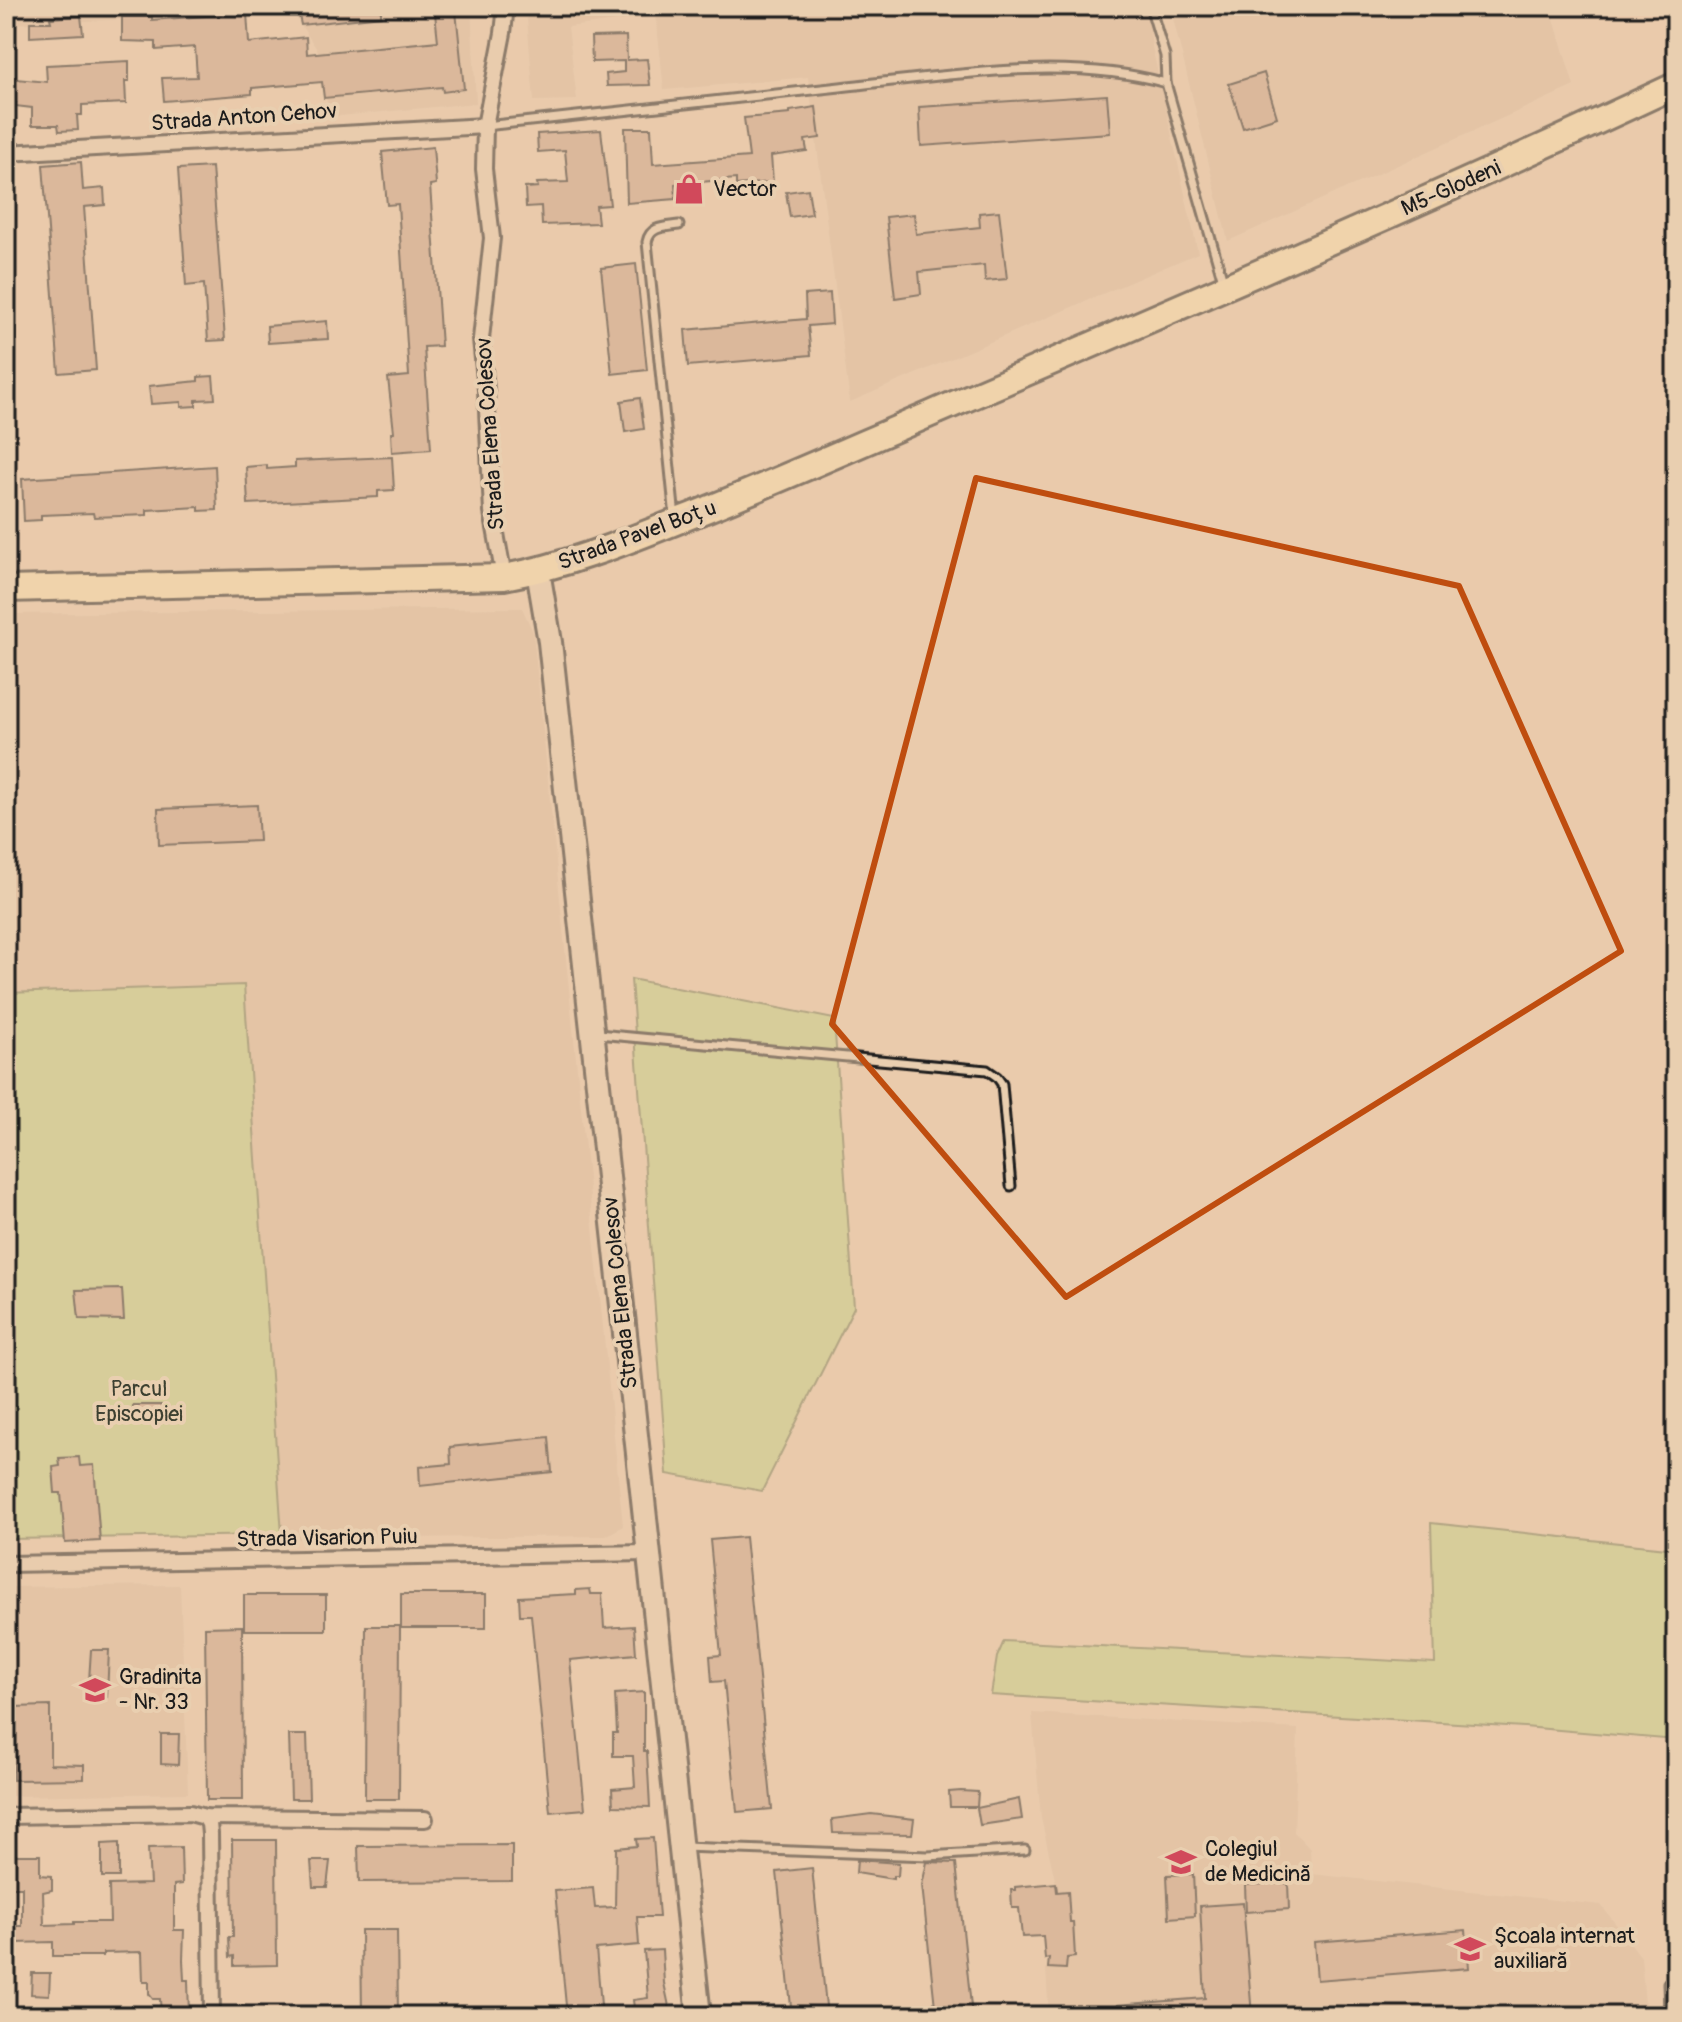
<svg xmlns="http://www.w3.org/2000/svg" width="1682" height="2022" viewBox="0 0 1682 2022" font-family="Pangolin,sans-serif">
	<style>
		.built { fill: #ddbc9e }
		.green { fill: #c2d186; stroke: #6f7651; stroke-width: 2 }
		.building { fill: #cba288; stroke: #1c1c1c; stroke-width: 2 }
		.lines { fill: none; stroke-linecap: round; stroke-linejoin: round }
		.lane-casing { stroke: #1c1c1c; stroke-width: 13 }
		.street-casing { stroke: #1c1c1c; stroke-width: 20 }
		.secondary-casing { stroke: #1c1c1c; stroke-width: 28 }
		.primary-casing { stroke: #1c1c1c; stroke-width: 30 }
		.lane { stroke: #e9cfb0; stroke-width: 7 }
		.street { stroke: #e9cfb0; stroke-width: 14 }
		.secondary { stroke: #e9cfb0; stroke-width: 22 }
		.primary { stroke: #f9deab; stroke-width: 24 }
		.marked { fill: none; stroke: #bf4d0f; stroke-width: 6; stroke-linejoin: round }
		.labels { text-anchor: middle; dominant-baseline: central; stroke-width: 8; stroke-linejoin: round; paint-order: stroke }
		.street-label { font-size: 22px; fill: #1c1c1c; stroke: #e9cfb0 }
		.poi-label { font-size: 22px; fill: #1c1c1c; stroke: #e9cfb0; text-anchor: start }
		.park-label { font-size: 22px; fill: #3d4031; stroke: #e9cfb0 }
	</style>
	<rect width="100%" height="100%" fill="#eacbac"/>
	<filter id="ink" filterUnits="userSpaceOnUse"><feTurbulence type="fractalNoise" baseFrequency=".0125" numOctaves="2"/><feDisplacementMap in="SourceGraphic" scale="16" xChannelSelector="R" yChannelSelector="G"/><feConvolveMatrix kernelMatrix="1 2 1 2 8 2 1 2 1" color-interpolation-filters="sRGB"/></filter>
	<g filter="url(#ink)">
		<!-- built -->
		<g class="built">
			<path d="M6 6H471L476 103 329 117 320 54 293 13 6 24Z"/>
			<path d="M526 6H1147L1152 47 1198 253 850 402 808 77 664 90 656 16 568 27 577 100 534 101Z"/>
			<path d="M1170 6H1550L1574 86 1228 241Z"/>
			<path d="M522 608 533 632 623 1526 606 1536 282 1539 244 986 6 993V614Z"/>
			<path d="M180 1585 188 1793 6 1796V1587Z"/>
			<path d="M1032 1713 1298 1729 1294 1832 1310 1849 1311 1874 1601 1905 1641 1957 1646 2016H1049L1046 1969 1065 1968 1056 1884 1041 1818Z"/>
		</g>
		<!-- green -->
		<g class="green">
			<path d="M631 979 834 1019 854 1307 762 1491 667 1474Z"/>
			<path d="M244 985 282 1535 6 1539V993Z"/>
			<path d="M1431 1523 1676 1549V1740L1524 1727 991 1695 997 1657 1004 1641 1435 1663Z"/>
		</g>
		<!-- building -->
		<g class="building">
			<path d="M297 6H381V16L301 25Z"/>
			<path d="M456 11 464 89 443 92 442 87 324 98 322 82 252 88V94L164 101 162 78 197 77 195 47 156 50V42L122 41V17H152V20L247 13 249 43 306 37 307 54 438 41 435 13Z"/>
			<path d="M81 16 83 34 30 37V22H51L50 18Z"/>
			<path d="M626 36 627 60 647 59 650 85 607 86 606 74 624 72V61L592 62 591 37Z"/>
			<path d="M129 61V81H125L126 103 82 105V115H77L78 130 59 131 58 125H32V108L15 106 16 103H6V78L47 82 46 65Z"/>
			<path d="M1264 73 1277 117 1243 128 1229 84Z"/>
			<path d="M1107 95 1110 133 921 146 919 107Z"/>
			<path d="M816 107 820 138 805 140 807 151 771 156 773 182 736 185V179L675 184 676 199 627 203 625 128H651L653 164 749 157 744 118 790 114V111Z"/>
			<path d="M601 130 610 205 596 206 598 223 542 225 541 206 526 207 525 188 538 187 537 183 568 182 565 150 538 152 537 134Z"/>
			<path d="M433 147 436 184 430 185 441 346 424 347 431 449 392 452 391 433 394 432 388 378 409 376 398 204 387 205 382 152Z"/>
			<path d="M81 162 83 190 104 188 105 205 84 207 96 370 59 373 43 165Z"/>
			<path d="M212 167 225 340 208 341 204 284 186 286 178 169Z"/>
			<path d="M808 189 812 214 790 217 786 192Z"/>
			<path d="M999 211 1007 279 985 281 984 265 919 272 921 294 895 298 886 217 914 214 916 234 980 227 979 213Z"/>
			<path d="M636 264 647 370 612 374 601 268Z"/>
			<path d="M830 293 832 324 808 326 811 355 688 366 685 330 806 319 805 295Z"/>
			<path d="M327 321 328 339 268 343 267 326Z"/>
			<path d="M213 376 215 399 196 400V406L181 407V402L151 404 149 386 198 381V377Z"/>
			<path d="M640 398 644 429 625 432 621 401Z"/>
			<path d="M392 457 394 490 378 491V497L248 504 246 467 267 465V469L295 467V461Z"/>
			<path d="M215 466 217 510 199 511V507L147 510V515L94 517 93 513 41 515V520L24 521 22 479Z"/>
			<path d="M257 805 259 841 159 845 158 809Z"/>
			<path d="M122 1289 124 1320 79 1319 76 1290Z"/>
			<rect x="133" y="1405" width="28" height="17"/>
			<path d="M549 1437 552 1472 420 1486 419 1467 451 1464 450 1447Z"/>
			<path d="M79 1457 80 1466 94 1465 100 1541 65 1543 61 1493H55L53 1467 60 1466 59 1458Z"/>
			<path d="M745 1537 772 1809 737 1812 724 1681 712 1682 710 1656 721 1655 710 1540Z"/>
			<path d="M590 1589 591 1594H602L604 1628 634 1626 636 1654 570 1660 585 1809 550 1812 531 1615H520L519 1597 576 1594V1590Z"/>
			<rect x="401" y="1594" width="85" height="34"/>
			<rect x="244" y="1595" width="82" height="35"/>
			<path d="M242 1626 243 1800H207L205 1627Z"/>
			<path d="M366 1626H400L399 1799H365Z"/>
			<path d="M91 1650H109L107 1697 88 1696Z"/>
			<path d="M644 1692V1751H647L650 1807 613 1806 612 1789 635 1787 633 1756H613V1733H617L615 1694Z"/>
			<path d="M50 1706V1764L84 1765V1779L13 1780 12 1707Z"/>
			<path d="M161 1734H179L178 1765 161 1764Z"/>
			<path d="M289 1735H307L309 1799H291Z"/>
			<path d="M961 1791 978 1792 977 1807H950L949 1792Z"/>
			<path d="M1019 1799 1022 1819 980 1825 977 1808Z"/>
			<path d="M871 1814 914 1819 912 1834 833 1833 832 1819Z"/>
			<path d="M653 1838 659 1917H637L639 1945 596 1949 602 2016H567L555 1891 593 1888 595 1908 615 1907 616 1848 637 1846 636 1839Z"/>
			<path d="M232 1840H276L277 1965 234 1966V1956L230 1957 229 1937H233Z"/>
			<path d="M119 1843V1877H102V1844Z"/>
			<path d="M512 1845V1881L359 1882 358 1846Z"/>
			<path d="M181 1847 182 1884 174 1885V1930H184L183 1960 184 1980H188L189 2016H161L160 1999H153L149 1994V1982H143L142 1952 103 1953V1956H53V1942L15 1943 14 1926H22V1887H9V1882H6V1855H40V1875L52 1876V1890L43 1892 44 1925 74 1924V1922H110L109 1885 150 1884 148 1848Z"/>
			<path d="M857 1860 899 1863 898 1876H893V1879L856 1873Z"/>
			<path d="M311 1861H330L327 1887H313Z"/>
			<path d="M927 1862 956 1863 972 2016H936L922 1885Z"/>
			<path d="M812 1868 827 2016H792L777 1872Z"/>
			<path d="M1193 1874 1195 1916 1169 1918 1167 1875Z"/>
			<path d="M1056 1883 1057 1892 1068 1891 1070 1922H1073L1075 1957 1067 1958 1066 1969 1048 1968 1049 1958 1045 1959 1043 1936 1022 1937 1019 1908H1012L1011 1890H1015V1887Z"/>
			<path d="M1288 1883 1289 1909 1246 1912 1245 1885Z"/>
			<path d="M1243 1903 1252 2016H1117V2005L1205 1998 1200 1906Z"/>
			<path d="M361 1930H397L398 2016H362Z"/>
			<path d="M1466 1930 1469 1968 1317 1980 1314 1942Z"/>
			<path d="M662 1950 664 1983 670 2011 635 2016 633 2000 648 1998 644 1951Z"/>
			<path d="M32 1973H50L49 1995 31 1994Z"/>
		</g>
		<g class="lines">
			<!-- lane casing -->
			<g class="lane-casing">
				<g id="lane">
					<path d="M1150 6 1165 56 1166 83 1223 281"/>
					<path d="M485 126C603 113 722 100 840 87 942 76 1067 55 1166 83"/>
					<path d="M675 518 647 242C650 226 665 227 679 225"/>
					<path d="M598 1034 987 1070 997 1077 1002 1084 1011 1186"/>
					<path d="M683 1847 928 1856 1025 1850"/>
					<path d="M1668 1983 1669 2016"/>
				</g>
			</g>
			<!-- street casing -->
			<g class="street-casing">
				<g id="street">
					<path d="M6 153 485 126"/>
					<path d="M504 577 492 512 486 390 481 339 492 238 484 169 485 126 503 33 506 6"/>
					<path d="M6 1564 649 1553"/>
					<path d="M6 1816 190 1813 205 1817 425 1819"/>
					<path d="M205 1817 209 1824 210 1834 212 2016"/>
				</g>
			</g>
			<!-- secondary casing -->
			<g class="secondary-casing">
				<path id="secondary" d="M538 571 550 642 699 2016"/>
			</g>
			<!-- primary casing -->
			<g class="primary-casing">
				<path id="primary" d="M6 589 504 577C565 566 623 543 680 520 765 487 849 449 933 413 1182 306 1431 200 1676 85"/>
			</g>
			<!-- lane -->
			<use href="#lane" class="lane"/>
			<!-- street -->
			<use href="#street" class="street"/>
			<!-- secondary -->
			<use href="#secondary" class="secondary"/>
			<!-- primary -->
			<use href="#primary" class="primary"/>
		</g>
	</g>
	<!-- marked area -->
	<path d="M0 0H1682V2022H0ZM976 478 1459 586 1621 951 1066 1297 832 1024Z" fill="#eacbac" fill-opacity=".55" fill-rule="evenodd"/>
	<path class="marked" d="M976 478 1459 586 1621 951 1066 1297 832 1024Z"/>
	<!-- icons -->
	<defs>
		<g id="shop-bare" transform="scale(2.4)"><path d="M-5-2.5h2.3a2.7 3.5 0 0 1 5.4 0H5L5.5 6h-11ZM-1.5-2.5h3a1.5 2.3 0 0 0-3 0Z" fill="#d1495b" stroke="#e9cfb0" stroke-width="2.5" paint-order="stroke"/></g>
		<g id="school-bare" transform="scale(2.4)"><path d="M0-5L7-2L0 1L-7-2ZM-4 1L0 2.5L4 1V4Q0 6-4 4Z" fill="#d1495b" stroke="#e9cfb0" stroke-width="2.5" paint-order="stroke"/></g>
		<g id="university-bare" transform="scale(2.4)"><path d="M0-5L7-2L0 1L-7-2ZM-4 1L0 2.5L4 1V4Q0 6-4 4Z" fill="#d1495b" stroke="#e9cfb0" stroke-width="2.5" paint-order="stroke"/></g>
	</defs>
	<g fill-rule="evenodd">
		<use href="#shop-bare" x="689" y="189"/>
		<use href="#school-bare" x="95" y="1690"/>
		<use href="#university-bare" x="1181" y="1862"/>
		<use href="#school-bare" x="1470" y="1949"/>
	</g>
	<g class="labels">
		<!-- street labels -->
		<g class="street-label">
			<text transform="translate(244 117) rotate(-4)">Strada Anton Cehov</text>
			<text transform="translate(1451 188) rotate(-24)">M5-Glodeni</text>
			<text transform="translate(490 434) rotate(-94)">Strada Elena Colesov</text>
			<text transform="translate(637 535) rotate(-20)">Strada Pavel Boțu</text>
			<text transform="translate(620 1293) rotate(-96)">Strada Elena Colesov</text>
			<text transform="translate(327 1538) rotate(-1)">Strada Visarion Puiu</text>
		</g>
		<!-- poi labels -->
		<g class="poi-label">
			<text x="713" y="189">Vector</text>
			<text x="119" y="1677">Gradinita<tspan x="119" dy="25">- Nr. 33</tspan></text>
			<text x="1205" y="1849">Colegiul<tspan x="1205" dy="25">de Medicină</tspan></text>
			<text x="1494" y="1936">Şcoala internat<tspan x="1494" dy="25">auxiliară</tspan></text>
		</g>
		<!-- park labels -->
		<g class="park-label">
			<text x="139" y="1389">Parcul<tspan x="139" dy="25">Episcopiei</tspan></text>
		</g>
	</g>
	<!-- margin -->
	<rect width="1682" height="2022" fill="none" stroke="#e9cfb0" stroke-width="32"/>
	<rect x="16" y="16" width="1650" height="1990" fill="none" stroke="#1c1c1c" stroke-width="3" filter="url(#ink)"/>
</svg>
